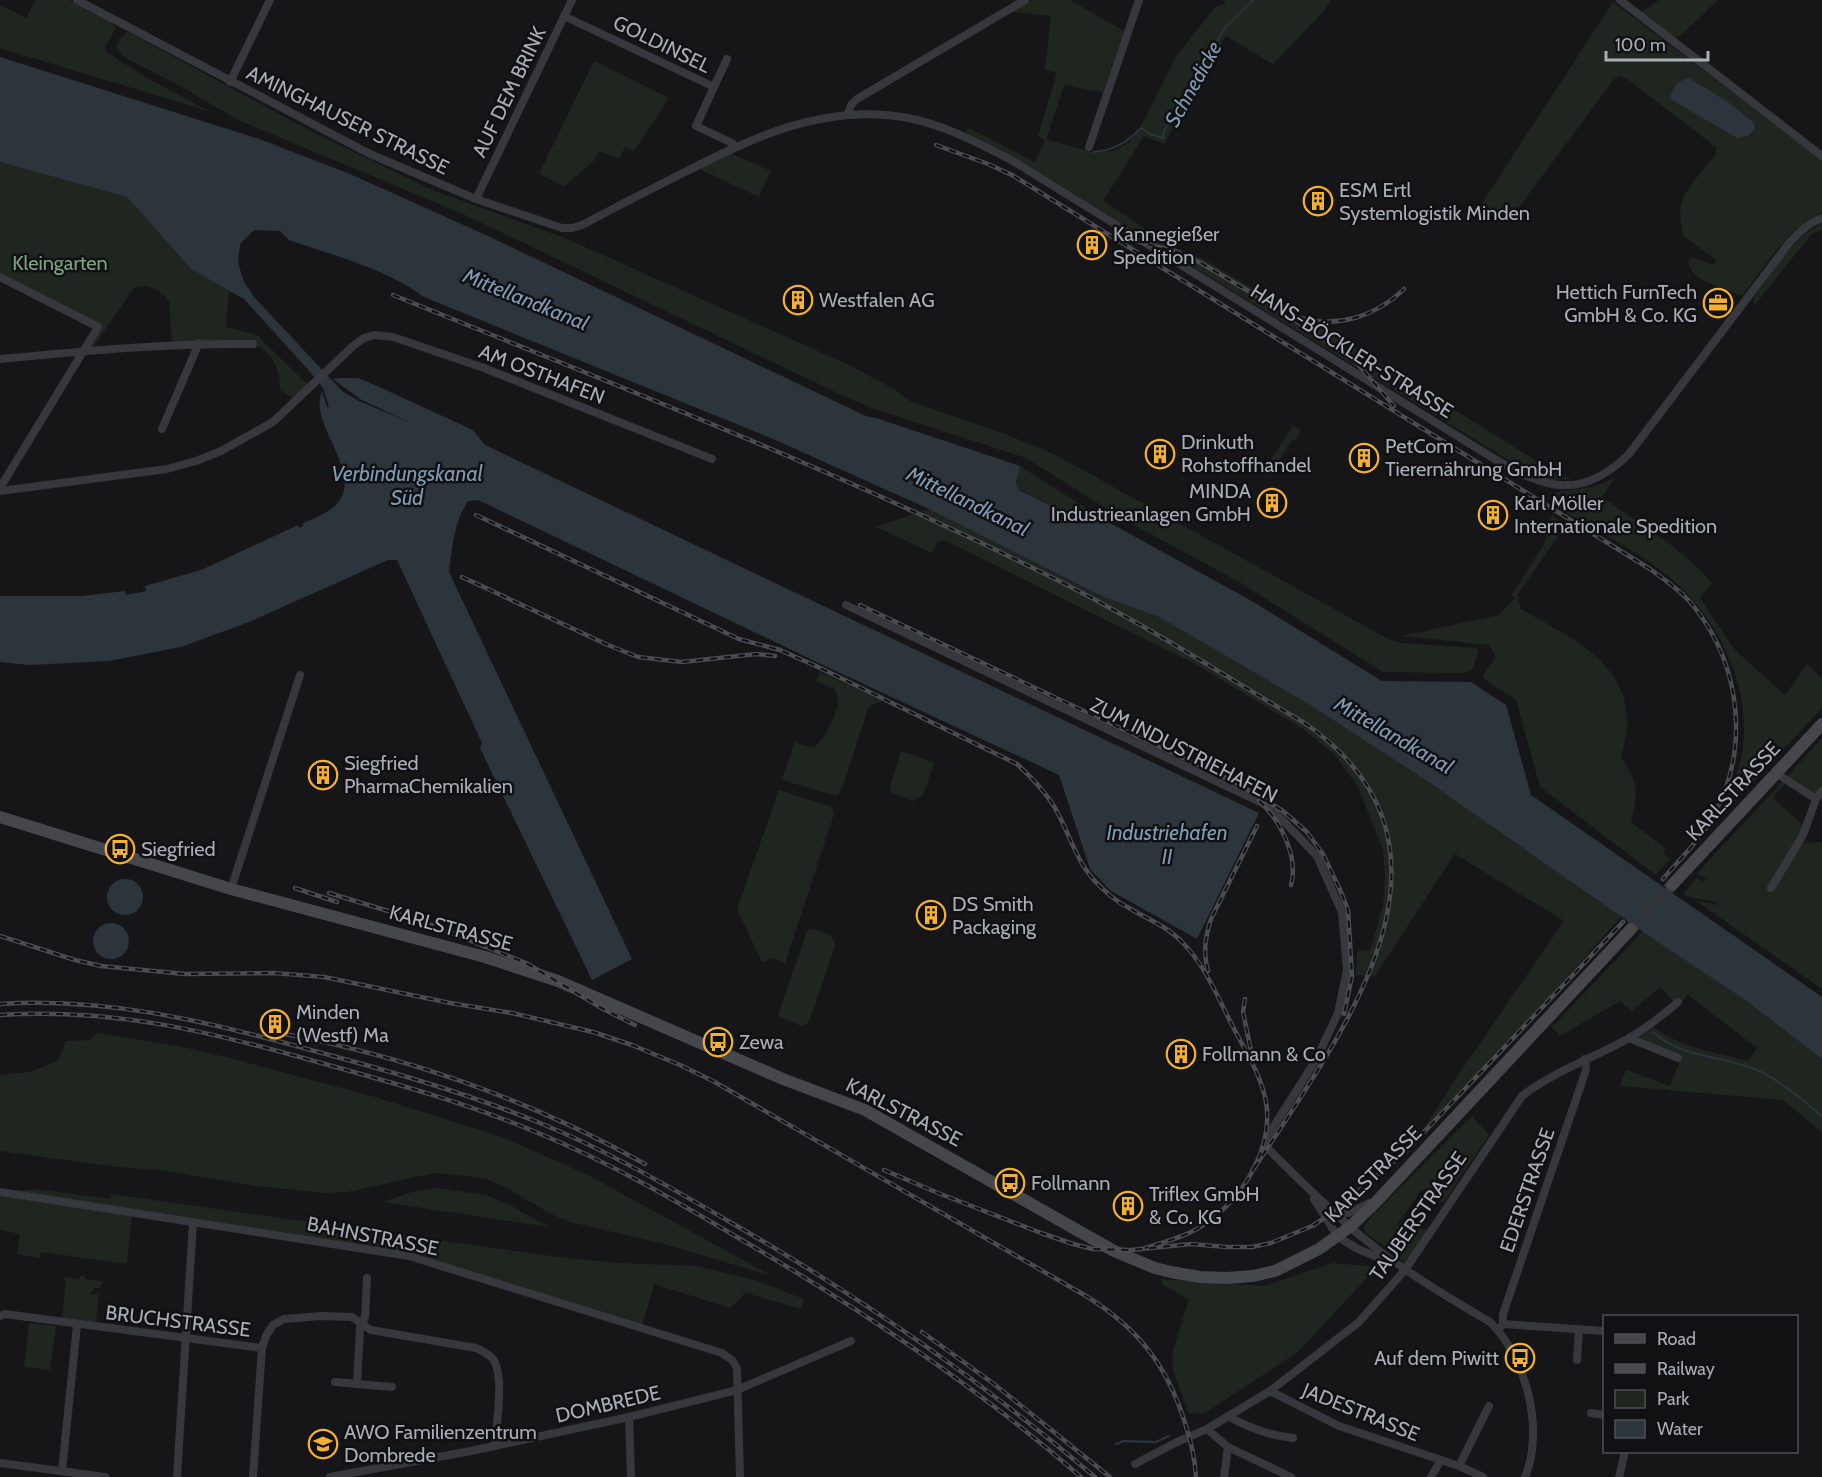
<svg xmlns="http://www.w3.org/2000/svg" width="1822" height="1477" viewBox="0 0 1822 1477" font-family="Cabin,sans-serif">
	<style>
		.green { fill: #1e261f }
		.water { fill: #2c353c }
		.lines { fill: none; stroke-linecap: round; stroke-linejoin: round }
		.stream { stroke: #2c353c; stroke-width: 2 }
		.secondary-tunnel { stroke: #333438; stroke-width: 12; stroke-dasharray: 12 6; stroke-linecap: butt }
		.street { stroke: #37383d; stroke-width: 8 }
		.secondary { stroke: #45474d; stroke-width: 12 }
		.rail-casing { stroke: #4a4c52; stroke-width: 4.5 }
		.rail { stroke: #111113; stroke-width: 2; stroke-dasharray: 7; stroke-linecap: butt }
		.labels { text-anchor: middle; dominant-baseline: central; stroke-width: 5; stroke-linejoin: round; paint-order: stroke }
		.street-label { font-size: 20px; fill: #a8adb8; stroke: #111113 }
		.poi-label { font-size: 20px; fill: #a8adb8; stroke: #111113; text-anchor: start }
		.park-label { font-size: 20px; fill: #7fa381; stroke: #111113 }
		.water-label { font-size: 21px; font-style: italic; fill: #7f9bb3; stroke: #111113 }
	</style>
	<rect width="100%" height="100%" fill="#161618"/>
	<!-- green -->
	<g class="green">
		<path d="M36 0H69L112 23 116 28 105 48 106 52 149 79 211 112 0 48V5L26 18Z"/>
		<path d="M1032 0H1070L1124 31 1103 92 1064 85 1046 139 1091 152 1115 151 1131 140 1141 126 1175 58 1215 7 1226 3 1223 0H1331L1323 12 1273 64 1226 36 1164 144 1144 136 1103 201 1172 246 1203 259 1371 358 1556 473 1572 479 1551 480 1533 475 1022 162 965 132 969 128 1035 162 1045 140 1038 136 1057 72 1045 70 1051 16 1011 12Z"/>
		<path d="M1659 0H1718L1680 36 1673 38 1640 13Z"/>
		<path d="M1613 2 1822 160V212C1788 228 1767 264 1744 293L1739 295C1723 288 1691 281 1688 262L1692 257 1713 265 1717 260 1683 236C1682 225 1678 212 1682 202 1686 187 1706 167 1716 154V147L1627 79 1620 76 1615 78 1508 222 1482 203Z"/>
		<path d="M128 32 316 134 435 191 565 238 849 365 894 389 910 401 1005 434 1054 454 1390 640 1402 643 1476 648 1479 651 1472 669 1468 672 1458 673 1383 672 1239 582 1123 519 1026 458 872 408 850 399 463 214 238 120 182 87 124 57 116 48 121 37Z"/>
		<path d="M594 61 669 98 634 151 625 147 619 159 599 151 593 162 564 186 539 174Z"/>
		<path d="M730 153 771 171 759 197 699 169Z"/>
		<path d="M0 162 127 197 191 269 229 290 226 327 257 335 310 387 296 400 280 390C281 370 272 351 253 344L172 345 169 301C161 291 147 282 134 288L89 353 84 350 98 327 0 277Z"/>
		<path d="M1822 223V230L1811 235 1754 306V297C1774 269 1791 239 1822 223Z"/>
		<path d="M1293 425 1301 431 1295 441 1292 440 1270 475 1266 473 1267 466Z"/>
		<path d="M1020 466 1110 523 1074 517 1019 489 1016 483Z"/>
		<path d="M1615 478 1602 497C1639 524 1683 548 1712 583L1700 598 1734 649 1785 695 1807 664 1822 678V708L1722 816 1719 815C1729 793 1741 770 1743 746 1750 685 1719 621 1675 582 1643 553 1592 528 1554 506L1555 492 1592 487Z"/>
		<path d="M929 509 1107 598 1159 617 1310 705 1430 783 1622 916 1409 1152 1454 1081 1564 921 1455 854 1374 977 1356 975 1357 951H1370L1383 905 1385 878 1383 850 1358 787 1334 754 1303 729 1195 664 944 540 937 542 932 553 876 527Z"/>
		<path d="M1552 515 1566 525 1517 595 1521 609C1565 635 1623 658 1627 716 1628 730 1624 745 1621 758 1639 782 1638 793 1631 822L1666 849 1663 853 1670 859 1656 875 1540 787 1516 700 1484 679 1483 675 1494 661 1495 655 1489 645 1401 636 1499 615 1515 598 1512 595 1544 544Z"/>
		<path d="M820 672 882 701 871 705 868 709 842 788 839 794 836 796 782 780 795 742C801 744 808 748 814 746 824 742 837 713 838 703 838 698 836 693 834 688L816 682Z"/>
		<path d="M1822 738V788L1817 795 1787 777Z"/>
		<path d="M901 751 934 763 923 795 913 801 889 791Z"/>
		<path d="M1784 780 1786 782 1773 798 1807 829 1802 843 1822 842V989L1696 901 1720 905 1717 902 1690 897 1683 894 1697 878 1704 882 1706 879 1697 873Z"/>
		<path d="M779 790 832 807 834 814 785 963 773 958 762 962 737 909Z"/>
		<path d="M814 929C824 933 835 934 835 946L810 1019 807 1024 801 1026 780 1017 778 1015 807 931Z"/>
		<path d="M1643 931 1745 1000 1822 1059V1132L1783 1100 1620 1086 1626 1070 1670 1086 1681 1058 1635 1040 1654 1028C1680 1047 1718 1053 1748 1061L1757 1048 1688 995 1678 1006 1660 987 1632 1011 1620 1001 1560 1036 1552 1027Z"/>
		<path d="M97 1033 179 1046 234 1059 375 1097 502 1137 588 1175 772 1276 664 1244 570 1222 551 1214 505 1187 486 1179 467 1176 434 1173 347 1192 325 1193 256 1186 159 1170 117 1167 0 1151V1075L29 1072 58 1061 66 1041 90 1040Z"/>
		<path d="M1472 1116 1489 1135 1443 1203 1422 1189 1392 1232 1405 1218 1430 1232 1408 1265 1366 1233 1364 1228 1371 1217Z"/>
		<path d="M436 1188 486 1195 512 1206 549 1227 383 1202 412 1192Z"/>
		<path d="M35 1189 110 1199 111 1194 565 1258 620 1263 696 1266 755 1280 804 1299 801 1309 746 1293 730 1308 654 1284 642 1326 409 1256 16 1191Z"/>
		<path d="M0 1196 132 1215 127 1264 41 1252 40 1258 17 1254 20 1234 0 1230Z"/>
		<path d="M1333 1263 1377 1267 1298 1352 1205 1413 1189 1414 1173 1371V1350L1189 1299 1163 1285 1161 1279 1264 1286Z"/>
		<path d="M80 1276H85V1279L103 1282 99 1288H95L89 1294 97 1295 99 1291 96 1322 62 1318 66 1282 63 1279 66 1277 79 1280Z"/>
		<path d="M29 1323 56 1326 50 1370 24 1367Z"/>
	</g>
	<!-- water -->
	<g class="water">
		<path d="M0 57 262 140 350 174 488 236 866 416 879 419 1020 466 1016 483 1019 490 1074 517 1110 523 1250 600 1382 681 1471 682 1506 705 1531 795 1822 997V1059L1745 1000 1649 936 1430 783 1310 705 1159 617 1104 597 929 509 773 439 424 297C385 268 334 256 289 240L280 231 254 230 240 244 238 262 243 280 254 297 342 391 359 401 411 423 360 399 334 380 335 378H358L366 381 473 430 485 445 1259 813 1197 939 1111 891 1090 869 1059 775 823 665 478 500 468 501C454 522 452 548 449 572L632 959 592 980 480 748 482 743 397 560H388L249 622 181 647 109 661 29 665 0 662V596H82L125 591 126 595 146 591 145 586 201 570 298 525 299 528 303 526 302 524C311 519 323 515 331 509 366 484 323 438 320 409 319 403 320 396 322 391L327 407H329L323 388 312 374 244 299 191 269 127 197 0 162Z"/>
		<path d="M1689 78 1728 102 1754 123 1755 129 1748 136 1737 138 1670 99C1671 88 1679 80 1689 78Z"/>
		<circle cx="125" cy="897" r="18"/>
		<circle cx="111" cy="941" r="18"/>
	</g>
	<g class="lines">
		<!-- stream -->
		<g class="stream">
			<path d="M1093 152C1115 150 1126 143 1141 128L1150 134 1163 138 1164 131 1225 28 1253 0"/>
			<path d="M1653 1032C1678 1056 1718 1056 1749 1067 1776 1076 1800 1098 1822 1116"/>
			<path d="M1116 1444 1124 1441 1156 1442 1169 1436"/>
		</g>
		<!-- secondary-tunnel -->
		<path class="secondary-tunnel" d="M1631 929 1672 885"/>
		<!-- street -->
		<g class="street">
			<path d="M77 0 370 154 476 199 562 228H572L582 225C614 208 647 191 679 175 752 138 824 102 908 118 945 125 980 144 1013 161L1493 458C1545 489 1581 501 1629 454L1789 243C1799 233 1808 223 1822 218"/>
			<path d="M1620 0 1822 156"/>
			<path d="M564 16 714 87"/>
			<path d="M727 59 696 126 732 143 735 147"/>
			<path d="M230 82 270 0"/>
			<path d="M848 114 851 105 857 99 1025 0"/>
			<path d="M1089 147 1139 0"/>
			<path d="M476 199 572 0"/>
			<path d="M0 277 98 327 0 488"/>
			<path d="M0 359C84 351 168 343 253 344"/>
			<path d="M162 429 199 343"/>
			<path d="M0 491 167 469 196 461 221 451 273 422 353 346 364 338 374 335 393 337 484 368 712 459"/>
			<path d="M846 605 1262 803 1274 811 1317 856 1342 912 1347 970 1338 1013 1316 1060 1267 1137 1266 1147C1299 1179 1331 1212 1367 1241 1405 1272 1448 1297 1490 1322 1526 1357 1545 1430 1525 1477"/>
			<path d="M1776 773 1816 799"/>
			<path d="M1771 888 1803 835 1816 799 1822 791"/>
			<path d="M231 889 300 675"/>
			<path d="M1629 1038 1678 1058"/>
			<path d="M0 1192 409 1256 722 1353 732 1360 737 1368 740 1477"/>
			<path d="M1314 1199 1338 1237 1358 1249 1391 1263"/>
			<path d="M1334 1212 1349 1213 1369 1203"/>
			<path d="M0 1316 5 1314 262 1348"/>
			<path d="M1503 1324 1604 1331"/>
			<path d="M1498 1330 1503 1324V1314L1586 1070 1585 1059"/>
			<path d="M1577 1360 1579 1329"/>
			<path d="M335 1382 392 1387"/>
			<path d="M357 1384 360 1328 365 1317 367 1278"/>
			<path d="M1270 1391 1339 1426 1459 1466 1483 1477"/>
			<path d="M1591 1413 1604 1415"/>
			<path d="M629 1417 631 1477"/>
			<path d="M1229 1417C1250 1428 1270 1436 1293 1438"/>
			<path d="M1207 1429 1228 1447 1291 1477"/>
			<path d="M0 1463 105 1477"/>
			<path d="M1135 1464 1177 1442 1207 1429 1270 1391 1359 1322 1405 1270 1522 1096C1554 1071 1594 1058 1629 1038 1647 1028 1663 1015 1678 1002"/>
			<path d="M1459 1466 1489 1406"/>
			<path d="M62 1471 77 1325"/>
			<path d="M177 1477 193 1223"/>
			<path d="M253 1477 262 1348 266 1336 273 1325 284 1319 322 1316 352 1317 371 1330 476 1348C482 1351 489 1354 493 1359 505 1376 496 1425 495 1446"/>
			<path d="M330 1477 471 1451 629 1417 737 1390 851 1341"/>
			<path d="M1224 1477 1228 1447"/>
			<path d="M1431 1477 1441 1460"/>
			<path d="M1619 1477 1625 1452"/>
		</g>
		<!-- secondary -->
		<g class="secondary">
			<path d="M0 817 231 889 485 957 558 981 783 1079 865 1110 1114 1251 1155 1268 1171 1272 1200 1277 1227 1278 1253 1276 1275 1271 1319 1249 1351 1226 1376 1202 1631 929"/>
			<path d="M1672 885 1822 724"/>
		</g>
		<!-- rail casing -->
		<g class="rail-casing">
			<g id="rail">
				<path d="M936 145 988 164 1012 175 1650 569C1666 581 1683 592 1695 608 1742 668 1750 752 1712 818 1699 841 1680 859 1663 879"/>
				<path d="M1121 237 1177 252 1201 263 1275 307 1346 354 1356 362 1394 406"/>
				<path d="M393 295C610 383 827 466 1037 570 1130 615 1217 671 1306 724 1486 850 1339 1037 1253 1170"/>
				<path d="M1297 317C1336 329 1375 317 1404 289"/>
				<path d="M476 515 739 639 780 650 816 666 1017 764C1031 777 1045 791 1055 808 1069 832 1075 859 1094 880 1104 891 1115 901 1129 908 1147 919 1167 926 1182 942 1204 964 1217 995 1231 1023 1243 1047 1259 1071 1265 1097 1276 1144 1245 1195 1208 1222 1189 1236 1167 1241 1145 1248"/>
				<path d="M462 577 608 645 638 657 682 662 756 654 775 656"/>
				<path d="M860 605 1238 784 1283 811 1307 832 1323 854 1341 892 1348 910 1352 976 1344 1014"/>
				<path d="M1259 801C1280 819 1299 857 1291 885"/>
				<path d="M295 888 337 902"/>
				<path d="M329 893 424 922 526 963 605 1010 635 1025"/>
				<path d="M0 936 75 960 101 966 185 974 273 973 324 977 450 1003 512 1013 593 1032 632 1045 680 1065 713 1081 1086 1296C1138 1328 1167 1365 1185 1423 1191 1441 1195 1458 1196 1477"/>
				<path d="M1208 971C1203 952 1205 938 1211 919L1257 826"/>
				<path d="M1245 999 1243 1012 1251 1051"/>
				<path d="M0 1004C105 997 206 1021 307 1049 386 1070 464 1092 540 1123 606 1150 668 1186 730 1222 859 1296 981 1380 1095 1477"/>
				<path d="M0 1015C113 1008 207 1031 314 1061 390 1082 465 1102 538 1133 607 1161 671 1198 735 1236 856 1306 975 1385 1081 1477"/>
				<path d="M274 1032C403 1055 531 1100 645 1164"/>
				<path d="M884 1170 938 1193 1041 1233 1073 1244 1093 1249 1131 1250 1191 1244 1227 1247H1252L1271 1243 1312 1226 1334 1212 1408 1149 1623 922"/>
				<path d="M922 1332 994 1384 1110 1477"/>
			</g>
		</g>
		<!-- rail -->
		<use href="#rail" class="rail"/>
	</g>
	<!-- icons -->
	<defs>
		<g id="building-ring" transform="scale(1.5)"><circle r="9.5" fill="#111113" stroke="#f2b134" stroke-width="1.5"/><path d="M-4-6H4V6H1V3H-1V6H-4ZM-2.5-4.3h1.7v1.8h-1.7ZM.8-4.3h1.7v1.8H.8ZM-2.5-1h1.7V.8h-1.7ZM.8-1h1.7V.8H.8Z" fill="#f2b134"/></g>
		<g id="office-ring" transform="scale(1.5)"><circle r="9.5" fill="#111113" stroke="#f2b134" stroke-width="1.5"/><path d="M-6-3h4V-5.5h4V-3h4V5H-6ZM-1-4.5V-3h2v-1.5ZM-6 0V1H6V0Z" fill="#f2b134"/></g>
		<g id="bus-ring" transform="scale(1.5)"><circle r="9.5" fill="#111113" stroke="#f2b134" stroke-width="1.5"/><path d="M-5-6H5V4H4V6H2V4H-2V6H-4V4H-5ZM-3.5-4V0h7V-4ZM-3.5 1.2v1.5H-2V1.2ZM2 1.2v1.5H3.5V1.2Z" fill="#f2b134"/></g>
		<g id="school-ring" transform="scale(1.5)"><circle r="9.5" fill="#111113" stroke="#f2b134" stroke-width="1.5"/><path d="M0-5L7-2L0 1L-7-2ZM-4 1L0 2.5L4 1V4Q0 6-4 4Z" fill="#f2b134"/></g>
	</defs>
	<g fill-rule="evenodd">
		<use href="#building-ring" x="1318" y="201"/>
		<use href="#building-ring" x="1092" y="245"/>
		<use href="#building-ring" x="798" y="300"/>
		<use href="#office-ring" x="1718" y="303"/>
		<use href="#building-ring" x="1160" y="454"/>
		<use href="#building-ring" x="1364" y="458"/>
		<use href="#building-ring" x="1272" y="503"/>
		<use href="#building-ring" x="1493" y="515"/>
		<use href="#building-ring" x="323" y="775"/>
		<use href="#bus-ring" x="120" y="849"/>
		<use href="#building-ring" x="931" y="915"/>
		<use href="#building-ring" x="275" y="1024"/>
		<use href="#bus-ring" x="718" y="1042"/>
		<use href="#building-ring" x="1181" y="1054"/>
		<use href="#bus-ring" x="1010" y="1183"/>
		<use href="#building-ring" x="1128" y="1206"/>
		<use href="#bus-ring" x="1520" y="1358"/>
		<use href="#school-ring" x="323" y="1444"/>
	</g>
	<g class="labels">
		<!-- street labels -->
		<g class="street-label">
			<text transform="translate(662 44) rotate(26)">GOLDINSEL</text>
			<text transform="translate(509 92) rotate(-64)">AUF DEM BRINK</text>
			<text transform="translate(348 120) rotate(26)">AMINGHAUSER STRASSE</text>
			<text transform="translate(1352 351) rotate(32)">HANS-BÖCKLER-STRASSE</text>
			<text transform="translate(542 374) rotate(21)">AM OSTHAFEN</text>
			<text transform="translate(1184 750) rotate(27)">ZUM INDUSTRIEHAFEN</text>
			<text transform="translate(1733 791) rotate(-47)">KARLSTRASSE</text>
			<text transform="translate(451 928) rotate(15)">KARLSTRASSE</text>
			<text transform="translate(904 1112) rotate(27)">KARLSTRASSE</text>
			<text transform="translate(1373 1174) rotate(-45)">KARLSTRASSE</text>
			<text transform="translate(1527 1190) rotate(-71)">EDERSTRASSE</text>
			<text transform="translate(1418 1216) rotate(-55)">TAUBERSTRASSE</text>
			<text transform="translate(373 1236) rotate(11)">BAHNSTRASSE</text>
			<text transform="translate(178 1321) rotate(7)">BRUCHSTRASSE</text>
			<text transform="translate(608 1404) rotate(-13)">DOMBREDE</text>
			<text transform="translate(1361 1412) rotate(22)">JADESTRASSE</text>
		</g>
		<!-- poi labels -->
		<g class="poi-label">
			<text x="1339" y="190">ESM Ertl<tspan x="1339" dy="23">Systemlogistik Minden</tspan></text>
			<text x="1113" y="234">Kannegießer<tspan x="1113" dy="23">Spedition</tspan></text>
			<text x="1697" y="292" text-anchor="end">Hettich FurnTech<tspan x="1697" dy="23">GmbH &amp; Co. KG</tspan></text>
			<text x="819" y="300">Westfalen AG</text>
			<text x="1181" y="442">Drinkuth<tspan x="1181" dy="23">Rohstoffhandel</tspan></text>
			<text x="1385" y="446">PetCom<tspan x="1385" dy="23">Tierernährung GmbH</tspan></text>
			<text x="1251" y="491" text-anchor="end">MINDA<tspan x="1251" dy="23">Industrieanlagen GmbH</tspan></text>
			<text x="1514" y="503">Karl Möller<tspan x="1514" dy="23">Internationale Spedition</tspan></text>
			<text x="344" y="763">Siegfried<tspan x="344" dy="23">PharmaChemikalien</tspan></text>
			<text x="141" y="849">Siegfried</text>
			<text x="952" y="904">DS Smith<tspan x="952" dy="23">Packaging</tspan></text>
			<text x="296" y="1012">Minden<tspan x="296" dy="23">(Westf) Ma</tspan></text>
			<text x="739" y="1042">Zewa</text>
			<text x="1202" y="1054">Follmann &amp; Co</text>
			<text x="1031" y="1183">Follmann</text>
			<text x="1149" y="1194">Triflex GmbH<tspan x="1149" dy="23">&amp; Co. KG</tspan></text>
			<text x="1499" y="1358" text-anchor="end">Auf dem Piwitt</text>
			<text x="344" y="1432">AWO Familienzentrum<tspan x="344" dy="23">Dombrede</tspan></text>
		</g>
		<!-- park labels -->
		<g class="park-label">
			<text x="60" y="263">Kleingarten</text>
		</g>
		<!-- water labels -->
		<g class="water-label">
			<text transform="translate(1193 84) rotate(-61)">Schnedicke</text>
			<text transform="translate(526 299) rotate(22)">Mittellandkanal</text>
			<text x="407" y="473">Verbindungskanal<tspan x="407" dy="24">Süd</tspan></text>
			<text transform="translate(968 501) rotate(26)">Mittellandkanal</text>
			<text transform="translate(1394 735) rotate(30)">Mittellandkanal</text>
			<text x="1167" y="832">Industriehafen<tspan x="1167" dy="24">II</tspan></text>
		</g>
	</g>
	<!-- legend -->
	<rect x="1603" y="1315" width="195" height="138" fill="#111113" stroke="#4d4f55" stroke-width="1.5"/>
	<rect x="1615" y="1334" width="30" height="9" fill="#45474d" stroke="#4d4f55" stroke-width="1.5"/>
	<text x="1657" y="1345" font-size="18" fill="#a8adb8">Road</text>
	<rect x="1615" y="1364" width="30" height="9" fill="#4a4c52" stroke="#4d4f55" stroke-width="1.5"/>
	<text x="1657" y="1375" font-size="18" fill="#a8adb8">Railway</text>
	<rect x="1615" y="1390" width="30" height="18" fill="#1e261f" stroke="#4d4f55" stroke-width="1.5"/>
	<text x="1657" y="1405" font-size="18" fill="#a8adb8">Park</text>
	<rect x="1615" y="1420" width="30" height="18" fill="#2c353c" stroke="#4d4f55" stroke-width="1.5"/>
	<text x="1657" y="1435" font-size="18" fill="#a8adb8">Water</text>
	<!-- scale -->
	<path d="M1606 51v9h102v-9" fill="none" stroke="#a8adb8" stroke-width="3"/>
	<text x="1615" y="51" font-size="18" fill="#a8adb8" stroke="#111113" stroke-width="4.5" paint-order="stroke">100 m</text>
</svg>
